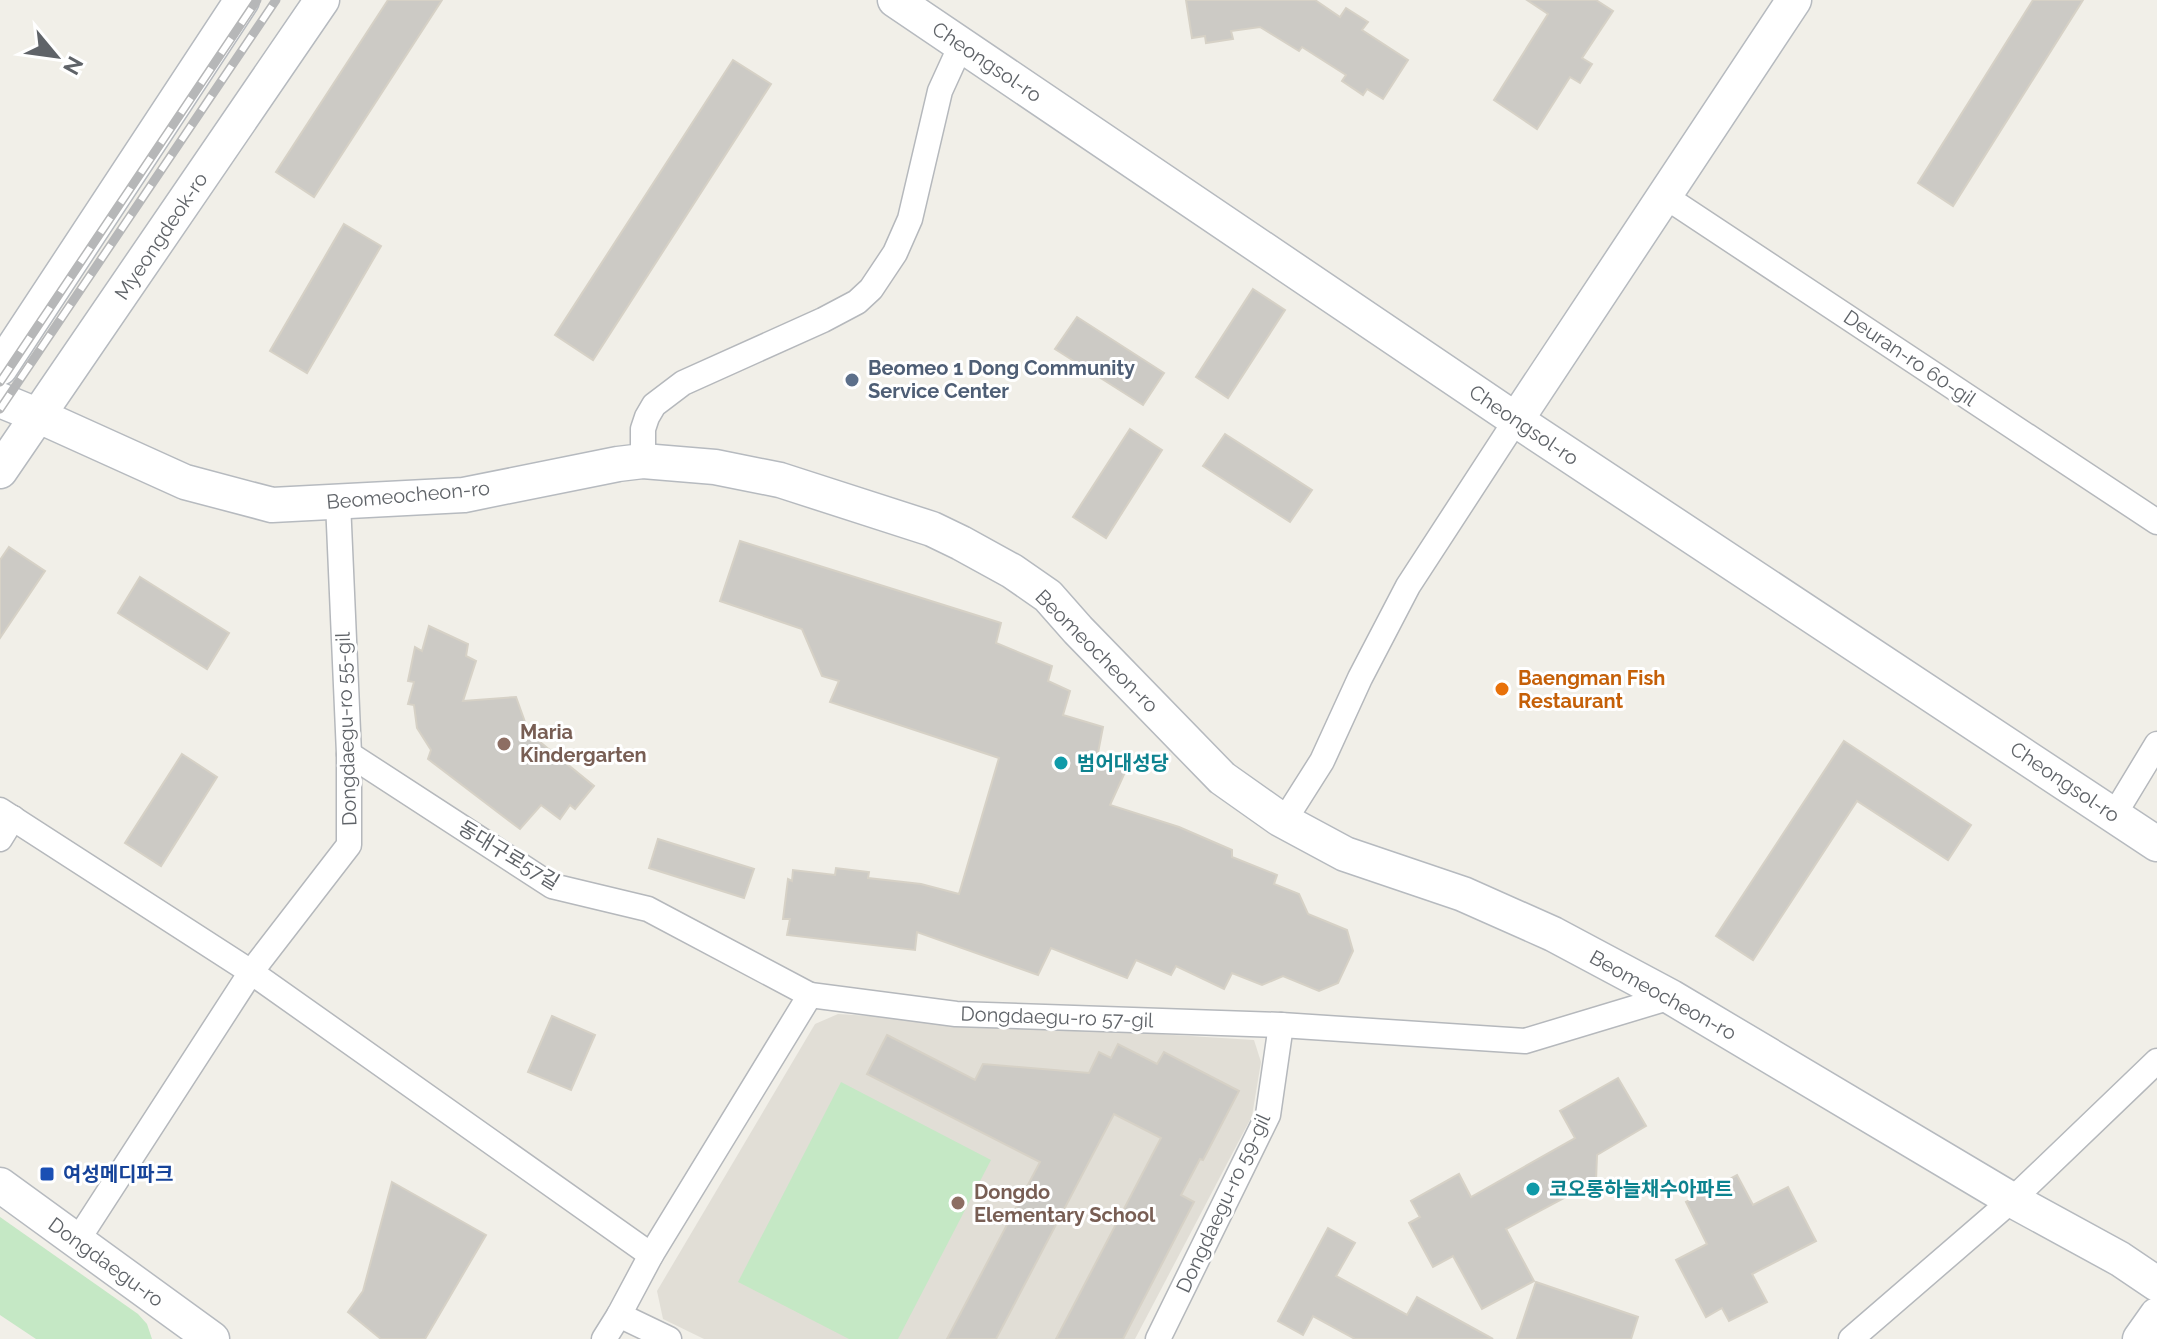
<svg xmlns="http://www.w3.org/2000/svg" width="2157" height="1339" viewBox="0 0 2157 1339" font-family="Raleway,'Noto Sans KR',sans-serif">
	<style>
		.education { fill: #e1ded6 }
		.green { fill: #c5e8c5 }
		.building { fill: #cccac5; stroke: #d6d1c6; stroke-width: 2 }
		.lines { fill: none; stroke-linecap: round; stroke-linejoin: round }
		.street-casing { stroke: #b5b8bc; stroke-width: 27 }
		.secondary-casing { stroke: #b6babf; stroke-width: 37 }
		.street { stroke: #fff; stroke-width: 24 }
		.secondary { stroke: #fff; stroke-width: 34 }
		.rail-casing { stroke: #b6b7b8; stroke-width: 9 }
		.rail { stroke: #fff; stroke-width: 6; stroke-dasharray: 18; stroke-linecap: butt }
		.service-dot { fill: #5c6f8a; stroke: #fff; stroke-width: 3 }
		.food-dot { fill: #e8710a; stroke: #fff; stroke-width: 3 }
		.education-dot { fill: #8d6e63; stroke: #fff; stroke-width: 3 }
		.culture-dot { fill: #0f9aa8; stroke: #fff; stroke-width: 3 }
		.transit-dot { fill: #1a4fb4; stroke: #fff; stroke-width: 3 }
		.labels { text-anchor: middle; dominant-baseline: central; stroke-width: 6; stroke-linejoin: round; paint-order: stroke }
		.street-label { font-size: 20px; fill: #5f6368; stroke: #fff }
		.service-label { font-size: 20px; font-weight: bold; fill: #4e5e75; stroke: #fff; text-anchor: start }
		.food-label { font-size: 20px; font-weight: bold; fill: #c56008; stroke: #fff; text-anchor: start }
		.education-label { font-size: 20px; font-weight: bold; fill: #785e54; stroke: #fff; text-anchor: start }
		.culture-label { font-size: 20px; font-weight: bold; fill: #0d838f; stroke: #fff; text-anchor: start }
		.transit-label { font-size: 20px; font-weight: bold; fill: #164399; stroke: #fff; text-anchor: start }
	</style>
	<rect width="100%" height="100%" fill="#f1efe8"/>
	<!-- education -->
	<path class="education" d="M838 1014 1254 1040 1261 1062 1252 1116 1135 1339H704L663 1319 657 1291 815 1024Z"/>
	<!-- green -->
	<g class="green">
		<path d="M841 1082 991 1160 898 1339H849L738 1282Z"/>
		<path d="M0 1217 138 1314 147 1324 152 1339H36L0 1315Z"/>
	</g>
	<!-- building -->
	<g class="building">
		<path d="M388 0H442L314 197 276 172Z"/>
		<path d="M1186 0H1315L1340 17 1346 8 1368 22 1362 30 1408 60 1383 99 1367 89 1363 95 1342 81 1346 75 1302 47 1299 51 1260 27 1231 31 1233 39 1206 43 1205 36 1192 38Z"/>
		<path d="M1527 0H1596L1613 11 1582 58 1592 64 1580 83 1570 77 1537 129 1494 100 1548 14Z"/>
		<path d="M2033 0H2083L1953 206 1918 183Z"/>
		<path d="M733 60 771 84 593 360 555 335Z"/>
		<path d="M344 224 381 246 307 373 270 351Z"/>
		<path d="M1253 289 1285 310 1228 398 1196 377Z"/>
		<path d="M1077 317 1164 373 1143 405 1055 349Z"/>
		<path d="M1130 429 1162 450 1106 538 1073 517Z"/>
		<path d="M1225 434 1312 490 1290 522 1203 466Z"/>
		<path d="M740 541 1001 623 996 643 1052 666 1048 681 1070 691 1063 715 1103 727 1097 758 1126 770 1110 805 1179 827 1232 850V857L1277 875 1274 884 1299 894 1308 914 1347 930 1353 951 1338 983 1319 991 1283 976 1262 985 1232 973 1224 989 1176 966 1171 975 1136 960 1127 978 1051 948 1038 975 917 932 915 950 787 935 790 919H783L788 879 792 881 793 870 835 875 836 868 869 872 868 878 921 884 959 894 999 758 830 702 839 681 822 676 802 629 720 601Z"/>
		<path d="M9 547 45 571 0 638V560Z"/>
		<path d="M140 577 229 633 207 669 118 613Z"/>
		<path d="M429 626 468 644 466 656 476 661 463 701 516 697 529 733 594 786 575 809 570 805 560 819 541 805 520 829 428 759 431 750 417 728 414 705 408 704 414 682 408 681 415 647 422 651Z"/>
		<path d="M1844 741 1971 825 1948 860 1857 801 1753 960 1716 936Z"/>
		<path d="M182 754 217 777 161 866 125 843Z"/>
		<path d="M658 839 754 869 744 898 649 868Z"/>
		<path d="M552 1016 595 1035 571 1090 528 1072Z"/>
		<path d="M887 1035 975 1080 983 1064 1089 1073 1099 1052 1111 1058 1118 1044 1157 1064 1164 1052 1239 1091 1203 1160 1200 1159 1181 1195 1194 1202 1123 1339H1056L1161 1138 1114 1114 996 1339H947L1040 1162 867 1074Z"/>
		<path d="M1618 1078 1646 1126 1597 1155 1596 1181 1506 1229 1534 1281 1482 1309 1453 1256 1433 1267 1409 1223 1420 1217 1411 1201 1459 1174 1471 1197 1575 1138 1560 1111Z"/>
		<path d="M1737 1175 1753 1205 1788 1187 1816 1241 1752 1274 1767 1302 1729 1321 1722 1308 1706 1317 1676 1260 1707 1244 1686 1202Z"/>
		<path d="M392 1182 486 1235 425 1339H381L348 1312 363 1291Z"/>
		<path d="M1328 1228 1355 1243 1336 1276 1407 1315 1417 1297 1493 1339H1355L1313 1316 1303 1335 1278 1321Z"/>
		<path d="M1536 1282 1638 1317 1631 1339H1517Z"/>
	</g>
	<g class="lines">
		<!-- street casing -->
		<g class="street-casing">
			<g id="street">
				<path d="M1663 195 2157 522"/>
				<path d="M643 461V429L647 417 654 405 683 383 823 320 857 302 871 289 895 253 910 219 940 91 961 45"/>
				<path d="M349 754 552 886 648 909 810 995"/>
				<path d="M0 810 251 972 651 1255"/>
				<path d="M2114 815 2157 744"/>
				<path d="M1284 821 1322 761 1360 678 1408 586 1516 420"/>
				<path d="M0 839 13 818"/>
				<path d="M77 1241 251 972 349 845V754L338 502"/>
				<path d="M619 1315 669 1339"/>
				<path d="M604 1339 619 1315 651 1255 810 995 956 1014 1281 1025 1525 1041 1671 997"/>
				<path d="M1158 1339 1268 1115 1281 1025"/>
				<path d="M1851 1339 2012 1200 2157 1061"/>
			</g>
		</g>
		<!-- secondary casing -->
		<g class="secondary-casing">
			<g id="secondary">
				<path d="M895 0 1516 420 2157 844"/>
				<path d="M0 368 242 0"/>
				<path d="M0 400 39 416 185 482 272 505 464 495 618 464 643 461 715 467 780 480 932 529 961 543 1012 571 1048 596 1078 630 1222 778 1280 819 1345 854 1463 894 1553 934 1671 997 2012 1200 2120 1259 2157 1284"/>
				<path d="M1516 420 1794 0"/>
				<path d="M0 471 322 0"/>
				<path d="M0 1185 212 1339"/>
				<path d="M2140 1339 2157 1315"/>
			</g>
		</g>
		<!-- street -->
		<use href="#street" class="street"/>
		<!-- secondary -->
		<use href="#secondary" class="secondary"/>
		<!-- rail casing -->
		<g class="rail-casing">
			<g id="rail">
				<path d="M0 382 257 0"/>
				<path d="M0 409 276 0"/>
			</g>
		</g>
		<!-- rail -->
		<use href="#rail" class="rail"/>
	</g>
	<!-- markers -->
	<circle class="service-dot" cx="852" cy="380" r="8"/>
	<circle class="food-dot" cx="1502" cy="689" r="8"/>
	<g class="education-dot">
		<circle cx="504" cy="744" r="8"/>
		<circle cx="958" cy="1203" r="8"/>
	</g>
	<g class="culture-dot">
		<circle cx="1061" cy="763" r="8"/>
		<circle cx="1533" cy="1189" r="8"/>
	</g>
	<rect class="transit-dot" x="39" y="1166" width="16" height="16" rx="4"/>
	<g class="labels">
		<!-- street labels -->
		<g class="street-label">
			<text transform="translate(987 62) rotate(34)">Cheongsol-ro</text>
			<text transform="translate(161 236) rotate(-56)">Myeongdeok-ro</text>
			<text transform="translate(1910 358) rotate(34)">Deuran-ro 60-gil</text>
			<text transform="translate(1524 425) rotate(34)">Cheongsol-ro</text>
			<text transform="translate(408 495) rotate(-5)">Beomeocheon-ro</text>
			<text transform="translate(1097 651) rotate(45)">Beomeocheon-ro</text>
			<text transform="translate(346 729) rotate(-92)">Dongdaegu-ro 55-gil</text>
			<text transform="translate(2065 782) rotate(34)">Cheongsol-ro</text>
			<text transform="translate(509 855) rotate(31)">동대구로57길</text>
			<text transform="translate(1663 995) rotate(29)">Beomeocheon-ro</text>
			<text transform="translate(1057 1017) rotate(2)">Dongdaegu-ro 57-gil</text>
			<text transform="translate(1223 1203) rotate(-65)">Dongdaegu-ro 59-gil</text>
			<text transform="translate(106 1262) rotate(36)">Dongdaegu-ro</text>
		</g>
		<!-- service labels -->
		<g class="service-label">
			<text x="868" y="368">Beomeo 1 Dong Community<tspan x="868" dy="23">Service Center</tspan></text>
		</g>
		<!-- food labels -->
		<g class="food-label">
			<text x="1518" y="678">Baengman Fish<tspan x="1518" dy="23">Restaurant</tspan></text>
		</g>
		<!-- education labels -->
		<g class="education-label">
			<text x="520" y="732">Maria<tspan x="520" dy="23">Kindergarten</tspan></text>
			<text x="974" y="1192">Dongdo<tspan x="974" dy="23">Elementary School</tspan></text>
		</g>
		<!-- culture labels -->
		<g class="culture-label">
			<text x="1077" y="763">범어대성당</text>
			<text x="1549" y="1189">코오롱하늘채수아파트</text>
		</g>
		<!-- transit labels -->
		<g class="transit-label">
			<text x="63" y="1174">여성메디파크</text>
		</g>
	</g>
	<!-- north arrow -->
	<g transform="translate(56 56) rotate(119)" stroke="#ffffff" stroke-width="6" paint-order="stroke">
	<path d="M0-6L14 30L0 20L-14 30Z" fill="#5f6368"/>
	<text y="-12" font-size="22" font-weight="bold" text-anchor="middle" fill="#5f6368">N</text>
	</g>
</svg>
